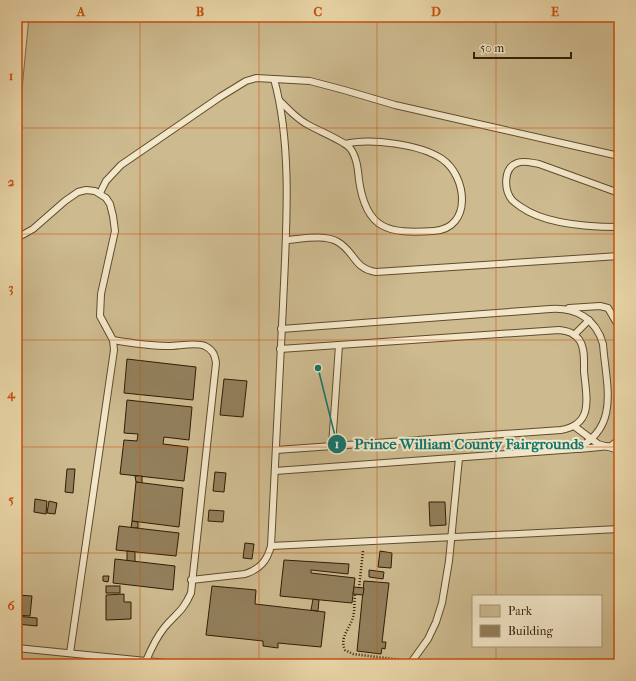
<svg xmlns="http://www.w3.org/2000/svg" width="636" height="681" viewBox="0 0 636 681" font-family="'IM FELL French Canon',serif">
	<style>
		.green { fill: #cdba8f; stroke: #7e6c4a; fill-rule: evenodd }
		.building { fill: #927f5b; stroke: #2f1d04 }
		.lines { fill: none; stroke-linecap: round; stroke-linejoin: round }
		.lane-casing { stroke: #5e4c2e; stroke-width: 8 }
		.path { stroke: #2f1d04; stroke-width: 2.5; stroke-dasharray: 1 2; stroke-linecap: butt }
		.lane { stroke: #f3e7c9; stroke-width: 6 }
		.grid { fill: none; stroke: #cc500b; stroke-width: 1; stroke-opacity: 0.55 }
		.leader { fill: none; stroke: #0f766e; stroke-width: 1.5 }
		.callout-dot { fill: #0f766e; stroke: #f3e7c9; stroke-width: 1.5 }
		.mark-label { font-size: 12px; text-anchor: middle; font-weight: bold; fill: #fff }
		.callout-label { font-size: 15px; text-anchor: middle; font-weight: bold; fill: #0f766e; stroke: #f3e7c9; stroke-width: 4; stroke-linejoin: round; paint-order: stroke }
		.neatline { fill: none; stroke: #cc500b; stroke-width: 1.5 }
		.grid-label { font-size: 13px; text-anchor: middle; font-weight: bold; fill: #cc500b }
	</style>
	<rect width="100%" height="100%" fill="#eddaac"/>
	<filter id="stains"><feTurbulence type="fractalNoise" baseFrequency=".005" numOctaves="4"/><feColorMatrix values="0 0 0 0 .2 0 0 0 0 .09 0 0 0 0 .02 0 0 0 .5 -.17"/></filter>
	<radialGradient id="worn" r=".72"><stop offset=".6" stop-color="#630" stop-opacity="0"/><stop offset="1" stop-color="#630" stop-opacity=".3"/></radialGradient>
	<!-- green -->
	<path class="green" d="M29 17H619V664H17V140ZM473 596H601V646H473Z"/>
	<!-- building -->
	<g class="building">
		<path d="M127 359 196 367 193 400 124 393Z"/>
		<path d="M224 379 247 381 243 417 220 415Z"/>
		<path d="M127 400 192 407 189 440 164 437 163 444 188 447 184 481 120 474 124 440 137 441 138 434 124 433Z"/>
		<path d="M67 469H75L73 493 65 492Z"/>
		<path d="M215 472 226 473 224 492 213 491Z"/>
		<path d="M135 476H142V483L136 482Z"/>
		<path d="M136 482 183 488 179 527 132 521Z"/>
		<path d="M35 499 47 501 46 514 34 512Z"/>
		<path d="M49 501 57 503 55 514 47 513Z"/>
		<path d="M429 502H445L446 525 430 526Z"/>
		<path d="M209 510 224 511 223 522 208 521Z"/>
		<path d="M132 521 138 522V528H131Z"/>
		<path d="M119 526 179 533 176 556 116 550Z"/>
		<path d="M245 543 254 544 252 559 243 558Z"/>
		<path d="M127 551 135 552V562L127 561Z"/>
		<path d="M380 551 392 553 391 568 378 567Z"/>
		<path d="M115 559 175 566 173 590 113 583Z"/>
		<path d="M284 560 349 564 348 574 311 570V573L355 578 352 603 280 596Z"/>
		<path d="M369 570 384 572 383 579 369 577Z"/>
		<path d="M103 576H109L108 582 103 581Z"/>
		<path d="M364 581 389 583 382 642H386L385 649 382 648 381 654 357 651Z"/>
		<rect x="106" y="586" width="14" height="7"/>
		<path d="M212 586 256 590 255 604 325 612 321 647 278 643V648L263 646V641L206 635Z"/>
		<path d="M354 587 364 588 363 595 353 594Z"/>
		<path d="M124 594V602H131V619L106 620V595Z"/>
		<path d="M17 595 32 596 30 616 17 615Z"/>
		<path d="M313 599 319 600 318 611 311 610Z"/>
		<path d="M17 616 37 618V626L17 624Z"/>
	</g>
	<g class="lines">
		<!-- lane casing -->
		<g class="lane-casing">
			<g id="lane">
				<path d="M280 101C288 109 295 117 305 123 316 130 343 140 350 148 357 157 358 170 359 180 366 230 388 234 434 231 473 228 467 176 442 159 420 144 370 138 345 144"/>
				<path d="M100 193 106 181 121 165 220 97 246 81 256 78 310 81 344 90 395 105 619 156"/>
				<path d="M619 193 539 164C532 163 524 160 517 163 503 168 504 190 512 200 514 202 518 205 521 207 545 224 590 227 619 227"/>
				<path d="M17 238 33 229 65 201 78 192 86 190 95 191 106 198 110 204 113 216 115 231 101 294 100 316 113 340C131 343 149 346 168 346 179 346 196 342 205 346 213 350 215 355 216 363L191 593C182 613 176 613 164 628 156 638 151 649 146 661"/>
				<path d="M286 240C302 239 324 234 338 242 355 252 354 269 376 272L619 256"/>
				<path d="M569 308 600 306 608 308 619 327"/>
				<path d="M574 335 589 320"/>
				<path d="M574 426 598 444 619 450"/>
				<path d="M332 446 339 345"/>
				<path d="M579 449 611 446 619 440"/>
				<path d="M276 450 561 430C595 424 586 396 584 371 584 362 585 349 580 341 575 333 568 331 559 330L280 349"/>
				<path d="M275 471 576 449C621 427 606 385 603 344 596 319 576 307 550 309L281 329"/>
				<path d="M271 546 619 529"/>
				<path d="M191 580 245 574C260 569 267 561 271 546 275 466 279 385 283 305 286 234 293 147 274 79"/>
				<path d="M17 648 176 664"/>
				<path d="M70 653 114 350 113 340"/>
				<path d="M410 664 428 639 436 622 442 603 449 561 459 458"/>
			</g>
		</g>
		<!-- path -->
		<g class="path">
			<path d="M359 588 363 551"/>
			<path d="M355 595C354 602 355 610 353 617 350 629 339 637 345 650L353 654 402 660"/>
		</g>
		<!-- lane -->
		<use href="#lane" class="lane"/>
	</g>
	<!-- grid -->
	<path class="grid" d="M140 17V664M259 17V664M377 17V664M496 17V596M17 128H619M17 234H619M17 340H619M17 447H619M17 553H619M496 646V664"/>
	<!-- callouts -->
	<path class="leader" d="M318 368L337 444"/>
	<g class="callout-dot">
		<circle cx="318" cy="368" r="4"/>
		<circle cx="337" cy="444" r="10"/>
	</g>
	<g class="mark-label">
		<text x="337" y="448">1</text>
	</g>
	<g class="callout-label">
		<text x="469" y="449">Prince William County Fairgrounds</text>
	</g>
	<!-- margin -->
	<rect width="636" height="681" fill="none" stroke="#eddaac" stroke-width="44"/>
	<!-- legend -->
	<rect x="472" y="595" width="130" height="52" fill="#f3e7c9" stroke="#a5967a"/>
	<rect x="480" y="605" width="20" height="12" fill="#cdba8f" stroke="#a5967a"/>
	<text x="508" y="615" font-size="12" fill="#2f1d04">Park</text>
	<rect x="480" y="625" width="20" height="12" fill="#927f5b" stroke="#a5967a"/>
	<text x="508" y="635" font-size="12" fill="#2f1d04">Building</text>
	<!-- scale -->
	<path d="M474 52v6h97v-6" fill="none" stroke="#2f1d04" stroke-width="2"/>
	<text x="480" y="52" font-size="12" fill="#2f1d04" stroke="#f3e7c9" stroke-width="3" paint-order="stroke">50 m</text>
	<rect x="22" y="22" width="592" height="637" class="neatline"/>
	<g class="grid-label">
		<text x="81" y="16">A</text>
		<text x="200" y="16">B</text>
		<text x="318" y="16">C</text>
		<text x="436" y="16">D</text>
		<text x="555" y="16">E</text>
		<text x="11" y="80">1</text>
		<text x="11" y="186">2</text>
		<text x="11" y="292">3</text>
		<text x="11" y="398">4</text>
		<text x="11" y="504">5</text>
		<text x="11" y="610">6</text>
	</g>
	<rect width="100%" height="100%" filter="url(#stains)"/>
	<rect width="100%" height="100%" fill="url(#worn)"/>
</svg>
